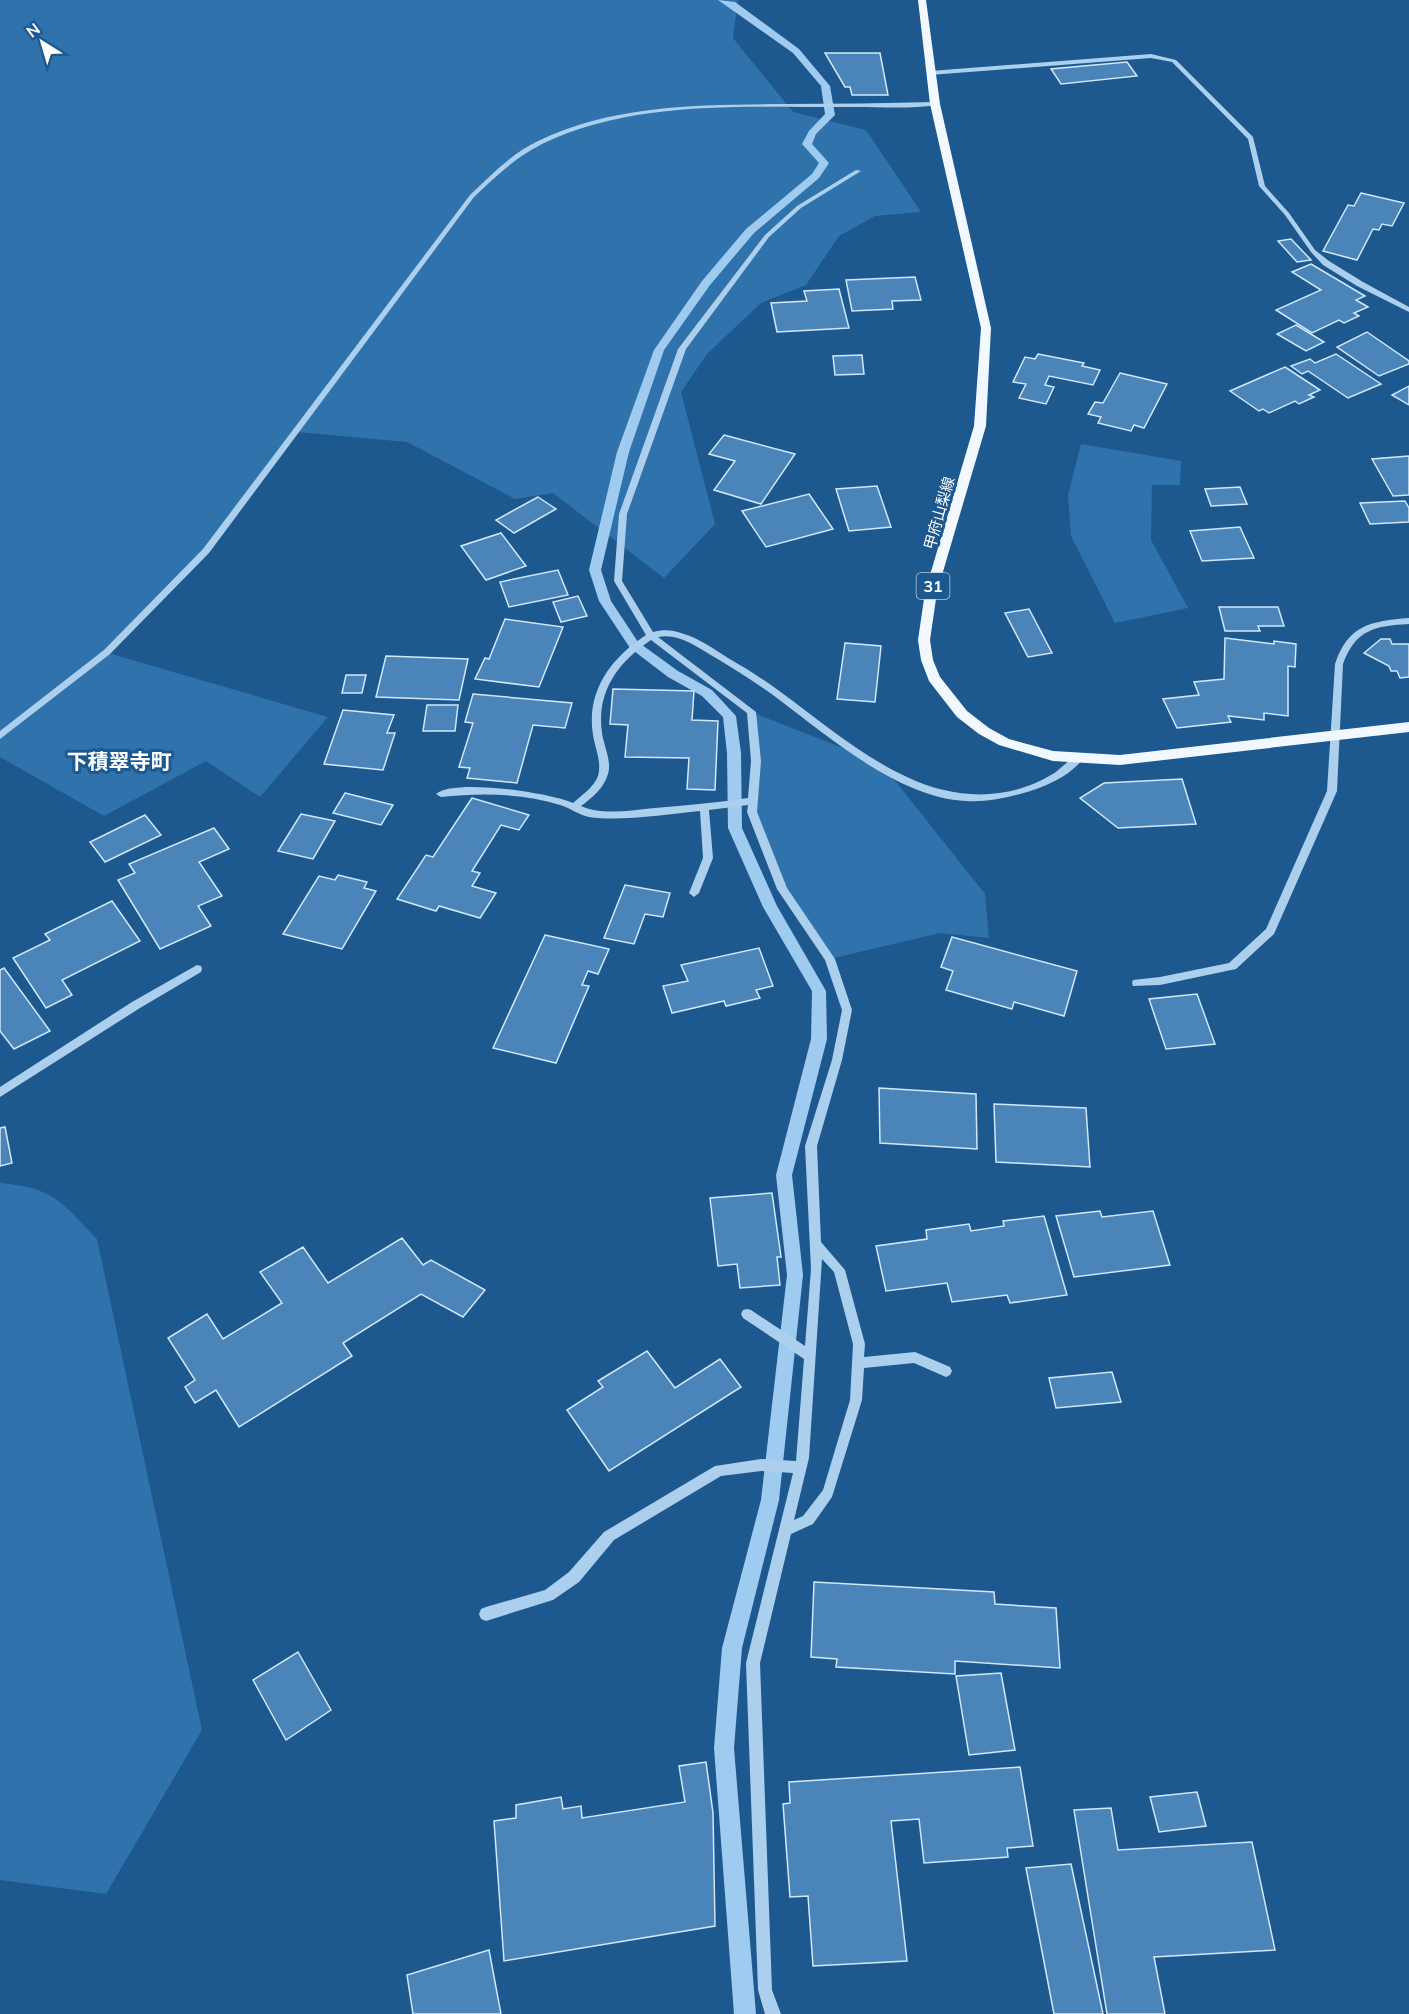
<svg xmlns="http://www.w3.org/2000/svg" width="1409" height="2014" viewBox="0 0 1409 2014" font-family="Mulish,'Noto Sans JP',sans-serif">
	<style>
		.green { fill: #3072ac }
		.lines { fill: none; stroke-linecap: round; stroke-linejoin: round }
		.stream { fill: #9ecbef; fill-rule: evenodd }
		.building { fill: #4a84b8; stroke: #d1e7fa; stroke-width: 1.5 }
		.minor { fill: #abcfed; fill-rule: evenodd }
		.major { fill: #f2f8ff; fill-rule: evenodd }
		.labels { text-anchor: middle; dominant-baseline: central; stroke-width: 6; stroke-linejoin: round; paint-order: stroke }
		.far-street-label { font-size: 15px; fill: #fff; stroke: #1d588f }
		.shield { fill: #1d588f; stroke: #bbcddd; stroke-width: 1.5 }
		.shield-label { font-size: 16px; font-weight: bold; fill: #fff }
		.quarter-label { font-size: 21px; font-weight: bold; fill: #fff; stroke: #1d588f }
	</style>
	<rect width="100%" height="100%" fill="#1d588f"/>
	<!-- green -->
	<g class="green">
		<path d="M0 0H738L733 38 793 112 866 130 921 212 875 216 839 236 806 285 761 303 707 354 681 392 715 524 664 578 553 493 515 499 407 442 297 432 206 551 108 653 328 717 260 797 206 761 104 816 0 757Z"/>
		<path d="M1081 444 1181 461 1180 485H1152L1151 540 1188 608 1115 623 1071 536 1068 495Z"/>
		<path d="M751 712 881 763 985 894 989 938 940 933 830 959 782 889 752 812Z"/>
		<path d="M0 1183C54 1188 61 1201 97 1239L202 1730 106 1894 0 1880Z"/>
	</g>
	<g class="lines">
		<!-- stream -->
		<path class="stream" d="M718 0 735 2 799 49 830 86 835 115 816 134 812 144 829 163 819 178 754 233 710 285 664 350 629 452 601 570 611 601 638 642 678 671 712 690 736 716 741 753 742 828 777 906 826 991 827 1039 792 1175 803 1275 779 1500 742 1648 734 1748 756 2014H734L714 1748 722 1648 761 1500 787 1275 776 1175 811 1039 812 991 763 907 728 828 727 753 723 717 702 696 668 677 630 648 599 601 589 570 617 452 654 350 702 281 746 229 812 174 819 163 802 144 809 131 825 114 821 86 793 53Z"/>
	</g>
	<!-- building -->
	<g class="building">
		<path d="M825 53H880L888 95H852L850 87H845Z"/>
		<path d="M1127 62 1137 76 1061 84 1051 69Z"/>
		<path d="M1361 193 1404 203 1392 226 1382 224 1379 230 1373 229 1357 260 1323 251 1348 205 1354 206Z"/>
		<path d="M1291 239 1311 260 1297 262 1278 241Z"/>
		<path d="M1311 264 1365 296 1356 300 1368 307 1354 313 1359 316 1344 323 1339 320 1312 333 1276 310 1321 290 1292 272Z"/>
		<path d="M915 277 921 300 892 301 893 309 852 311 846 280Z"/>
		<path d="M839 289 849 328 777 332 771 303 807 301 804 291Z"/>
		<path d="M1296 325 1324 342 1306 351 1277 334Z"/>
		<path d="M1367 332 1409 361V364L1379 376 1337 347Z"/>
		<path d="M1038 354 1084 363 1082 366 1100 370 1093 385 1049 376 1045 385 1054 387 1046 404 1019 398 1026 384 1013 382 1025 357 1035 359Z"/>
		<path d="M1336 354 1381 384 1348 398 1308 371 1302 374 1291 366 1310 359 1315 363Z"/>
		<path d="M862 355 864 374 835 375 833 356Z"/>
		<path d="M1285 367 1320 390 1309 395 1314 397 1299 404 1295 401 1269 413 1263 409 1259 411 1230 391Z"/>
		<path d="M1120 373 1167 384 1144 428 1134 425 1131 431 1098 423 1101 417 1088 414 1095 402 1103 403Z"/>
		<path d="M1409 386V405L1392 395Z"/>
		<path d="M724 435 795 454 761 504 714 490 735 461 709 454Z"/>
		<path d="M1409 456V495L1393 496 1372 459Z"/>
		<path d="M877 486 891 527 849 531 836 489Z"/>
		<path d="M1240 487 1247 504 1211 506 1205 489Z"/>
		<path d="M809 494 833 529 766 547 742 511Z"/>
		<path d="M538 497 556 509 514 533 496 520Z"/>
		<path d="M1405 501 1409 508V522L1370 524 1360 503Z"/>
		<path d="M1240 527 1254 558 1202 561 1190 531Z"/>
		<path d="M501 533 526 566 486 580 461 546Z"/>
		<path d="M558 570 568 595 509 607 500 582Z"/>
		<path d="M578 596 587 616 561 622 553 602Z"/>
		<path d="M1219 607H1278L1284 626H1258L1260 631H1225Z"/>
		<path d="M1029 609 1052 653 1028 657 1005 613Z"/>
		<path d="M505 619 563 627 539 687 475 679 485 658 489 659Z"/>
		<path d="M1225 638 1274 644V641L1296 644 1295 667 1288 666V716L1264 713V720L1228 716 1231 722 1177 728 1163 699 1199 695 1194 682 1224 679Z"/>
		<path d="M1381 639H1390L1392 644H1409V677L1400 678 1397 671H1391L1389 666 1364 653Z"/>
		<path d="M845 643 881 646 875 702 837 699Z"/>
		<path d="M386 656 468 659 459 700 376 697Z"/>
		<path d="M346 675H366L362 693H342Z"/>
		<path d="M613 689 694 691 692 720 718 721 715 790 687 789 689 758 625 757 628 725 610 724Z"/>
		<path d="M473 694 572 703 565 728 533 725 517 783 467 778 470 768 459 767 473 723 465 722Z"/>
		<path d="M427 705H458L455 731H423Z"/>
		<path d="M343 710 394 715 387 733H395L383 770 324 764Z"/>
		<path d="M1182 779 1196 824 1118 828 1080 798 1104 783Z"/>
		<path d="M345 793 393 805 381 825 333 813Z"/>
		<path d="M472 798 529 815 519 830 501 825 472 871 480 873 472 886 496 893 480 918 439 906 436 911 397 899 426 855 433 857Z"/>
		<path d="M301 814 335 821 313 859 278 851Z"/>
		<path d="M145 815 161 835 105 862 90 842Z"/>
		<path d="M214 828 229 849 199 862 222 896 198 906 211 926 160 949 118 880 135 873 129 864Z"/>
		<path d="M338 875 367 882 364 888 376 891 342 949 283 934 319 876 335 880Z"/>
		<path d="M625 885 670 893 663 917 645 914 634 944 604 938Z"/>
		<path d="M112 901 140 941 62 980 72 995 46 1008 13 958 50 940 45 934Z"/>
		<path d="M545 935 609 949 598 974 588 971 582 985 589 986 556 1063 493 1048Z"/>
		<path d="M952 937 1077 971 1064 1016 1014 1002 1012 1009 946 990 953 971 941 967Z"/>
		<path d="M759 948 773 986 756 990 760 998 726 1006 724 1001 672 1013 663 986 688 981 681 965Z"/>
		<path d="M4 968 50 1031 14 1049 0 1031V970Z"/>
		<path d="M1197 994 1215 1044 1166 1049 1149 999Z"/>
		<path d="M879 1088 976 1094 977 1149 880 1143Z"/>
		<path d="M994 1104 1086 1108 1090 1167 996 1162Z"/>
		<path d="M5 1127 12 1163 0 1166V1128Z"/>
		<path d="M772 1193 781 1257H777L780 1285 740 1288 737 1264 718 1266 710 1198Z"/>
		<path d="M1100 1211 1102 1217 1153 1211 1170 1265 1074 1277 1056 1216Z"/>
		<path d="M1044 1216 1067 1295 1010 1303 1007 1295 952 1302 947 1283 886 1291 876 1246 927 1239 926 1230 969 1224 971 1231 1004 1226 1003 1221Z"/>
		<path d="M402 1238 423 1265 431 1260 485 1290 463 1317 421 1294 343 1343 352 1356 239 1427 216 1390 195 1403 185 1387 195 1380 168 1338 207 1314 223 1339 282 1303 260 1272 303 1247 328 1283Z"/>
		<path d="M647 1351 675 1388 720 1359 741 1387 609 1471 567 1410 603 1387 598 1381Z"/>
		<path d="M1112 1372 1121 1402 1056 1408 1049 1378Z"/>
		<path d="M814 1582 994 1592 995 1604 1056 1608 1060 1668 955 1661V1674L836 1667 837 1659 811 1657Z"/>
		<path d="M298 1652 331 1710 286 1740 253 1680Z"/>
		<path d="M1001 1673 1015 1750 969 1755 956 1676Z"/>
		<path d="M706 1762 713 1813 715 1926 504 1961 494 1821 516 1818V1805L561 1797 563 1809 581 1806 582 1818 685 1802 679 1766Z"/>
		<path d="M1020 1767 1033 1846 1007 1848 1008 1857 924 1863 919 1819 891 1821 907 1961 813 1966 808 1896 790 1897 783 1804 790 1803 789 1782Z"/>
		<path d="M1197 1792 1206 1826 1159 1832 1150 1797Z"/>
		<path d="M1111 1808 1118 1850 1252 1842 1275 1950 1154 1957 1165 2014H1107L1074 1810Z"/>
		<path d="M1071 1864 1103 2014H1054L1026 1868Z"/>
		<path d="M489 1950 501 2014H413L407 1975Z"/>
	</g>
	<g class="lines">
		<!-- minor -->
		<g class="minor">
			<path d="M1151 54 1176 60 1253 137 1265 186 1289 213 1315 250 1329 261 1363 282 1409 307V312L1357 286 1323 265 1311 252 1285 215 1259 186 1248 139 1172 62 1151 58 930 75 927 73 930 71Z"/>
			<path d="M935 102 938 104 937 105C911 109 882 107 855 107 753 108 636 98 542 144 516 157 495 177 474 197L209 553 110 654 0 739V731L104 650 203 549 470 195C491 175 511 154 538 141 615 104 700 105 784 104 834 104 885 103 935 102Z"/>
			<path d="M856 170 861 171 801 208 769 237 686 349 627 514 622 581 653 632C664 629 674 630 684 634 700 639 714 649 728 658 747 669 765 680 782 693 822 722 861 756 907 777 953 799 1006 802 1051 775 1061 770 1071 755 1081 757L1083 759C1067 779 1040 789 1016 795 1000 799 983 802 966 801 899 798 829 737 777 698 757 683 737 671 716 658 698 648 680 633 658 637L756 712 761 761 757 812 787 888 835 959 852 1010 842 1060 817 1146 821 1242 845 1270 865 1344 864 1357 915 1352 950 1367 952 1371 950 1375 946 1377 914 1363 864 1368 862 1400 832 1497 813 1524 791 1534 760 1663 772 1990 781 2014H765L758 1990 746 1663 793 1473 761 1471 721 1476 614 1540 579 1582 553 1600 486 1621 481 1619 479 1614 481 1609 486 1607 545 1590 569 1572 604 1532 715 1466 761 1459 796 1461 804 1359 743 1318 741 1314 743 1310 747 1309 751 1310 805 1346 811 1269 805 1146 832 1060 842 1010 825 960 777 889 747 812 748 805 709 810 713 858 699 893 694 897 689 893 703 858 700 811C667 814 620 822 589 817 579 815 570 808 560 805 522 793 480 793 441 797L436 794C454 778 551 793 573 803 582 795 594 787 598 776 602 762 595 748 593 735 586 691 611 658 646 635L614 581 619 514 678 349 765 235 797 206ZM651 640 747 713 751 761 748 798C717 803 686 805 655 808 632 810 604 816 581 806 592 798 604 788 608 774 612 761 604 747 602 733 596 692 618 662 651 640ZM822 1259 834 1272 853 1344 850 1400 823 1490 803 1516 794 1520 809 1458Z"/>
			<path d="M1409 618V624C1375 626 1356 629 1343 664L1337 791 1274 934 1236 969 1160 985 1133 986 1132 983 1133 980 1160 977 1229 963 1266 929 1327 791 1335 664C1348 625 1371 621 1409 618Z"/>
			<path d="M197 965 201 966 202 969 201 972 140 1008 0 1097V1087L132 1002Z"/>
		</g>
		<!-- major -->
		<path class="major" d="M918 0H926L940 104 991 328 986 426 937 592 930 640 933 660 940 677 967 711 989 728 1009 739 1053 751 1120 755 1409 722V732L1120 765 1053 761 999 745 979 734 957 717 929 681 921 660 918 640 925 592 974 426 981 328 930 104Z"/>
	</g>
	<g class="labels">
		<!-- far-street labels -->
		<g class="far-street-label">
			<text transform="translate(939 513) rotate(-74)">甲府山梨線</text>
		</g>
		<!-- shield labels -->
		<rect class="shield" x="916.5" y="573" width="33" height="26" rx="4.5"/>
		<g class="shield-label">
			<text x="933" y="586">31</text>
		</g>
		<!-- quarter labels -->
		<g class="quarter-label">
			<text x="119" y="761">下積翠寺町</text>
		</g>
	</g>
	<!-- north arrow -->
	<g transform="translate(42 42) rotate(323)" stroke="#1d588f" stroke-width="4.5" paint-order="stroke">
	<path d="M0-4.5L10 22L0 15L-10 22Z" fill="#ffffff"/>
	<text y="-9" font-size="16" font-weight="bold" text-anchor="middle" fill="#ffffff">N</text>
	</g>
</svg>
